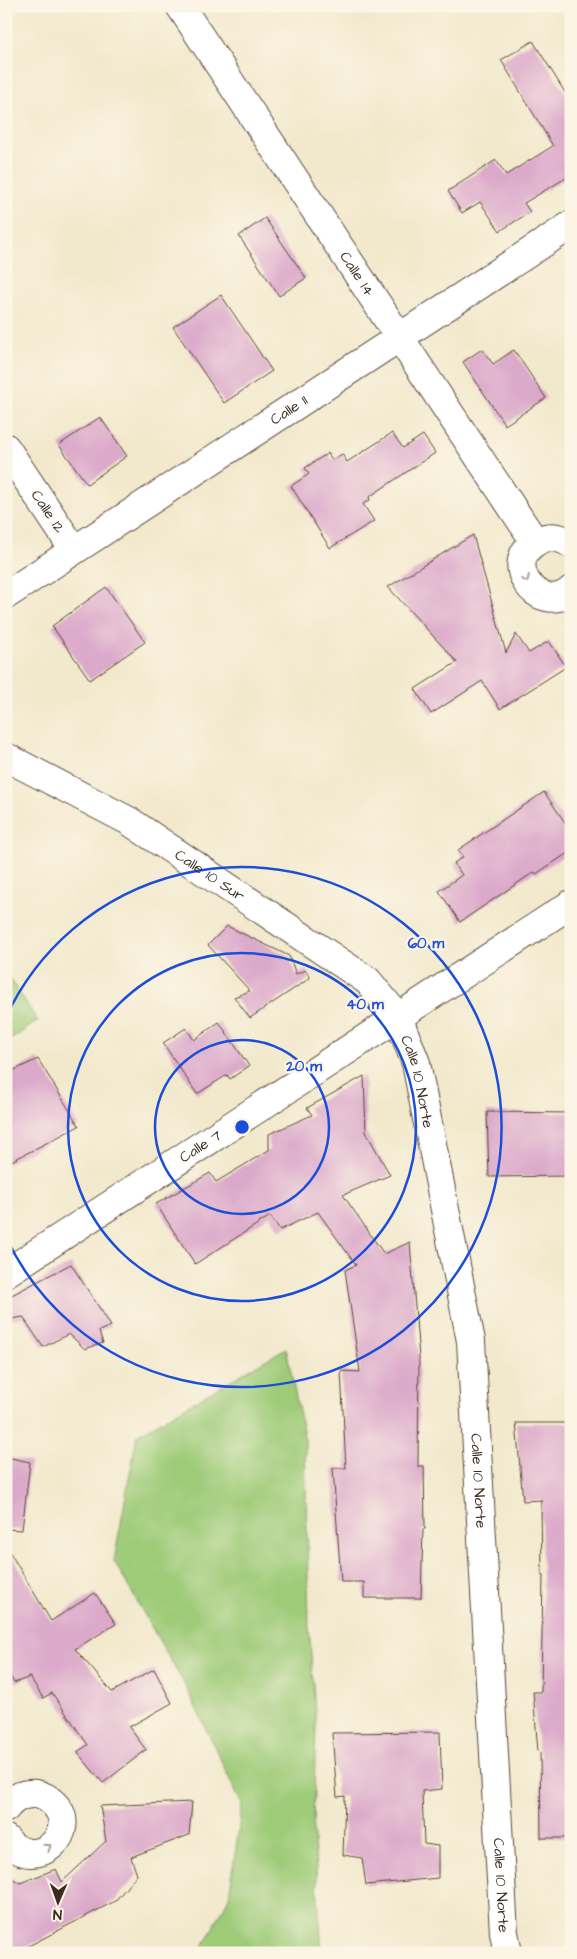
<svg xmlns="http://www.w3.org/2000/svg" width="577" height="1959" viewBox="0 0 577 1959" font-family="'Architects Daughter',sans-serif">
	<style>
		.green { fill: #9ecb78; stroke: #6c7a4b }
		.building { fill: #dba9ca }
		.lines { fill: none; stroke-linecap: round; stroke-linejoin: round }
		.minor-casing { stroke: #564738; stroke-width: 30 }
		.minor { stroke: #fff; stroke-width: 28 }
		.oneway { stroke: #a79f9a }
		.ring { fill: none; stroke: #1d4ed8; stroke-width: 2.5 }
		.labels { text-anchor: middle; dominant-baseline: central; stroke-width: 4.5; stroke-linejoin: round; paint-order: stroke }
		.street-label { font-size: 15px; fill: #3b2a1e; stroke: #fcf5e5 }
		.centre { fill: #1d4ed8; stroke: #fcf5e5; stroke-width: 2.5 }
		.ring-label { font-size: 15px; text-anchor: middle; font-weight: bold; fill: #1d4ed8; stroke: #fcf5e5; stroke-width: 4.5; stroke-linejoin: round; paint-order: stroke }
	</style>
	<rect width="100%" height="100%" fill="#fcf5e5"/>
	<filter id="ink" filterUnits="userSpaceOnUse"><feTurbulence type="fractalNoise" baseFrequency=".02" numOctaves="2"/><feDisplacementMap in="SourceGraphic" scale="10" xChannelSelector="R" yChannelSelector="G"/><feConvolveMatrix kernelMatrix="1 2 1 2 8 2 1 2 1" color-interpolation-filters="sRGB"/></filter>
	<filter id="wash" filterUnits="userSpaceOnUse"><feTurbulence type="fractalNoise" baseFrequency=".0096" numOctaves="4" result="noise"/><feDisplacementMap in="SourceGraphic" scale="20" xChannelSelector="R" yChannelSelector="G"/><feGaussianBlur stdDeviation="1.12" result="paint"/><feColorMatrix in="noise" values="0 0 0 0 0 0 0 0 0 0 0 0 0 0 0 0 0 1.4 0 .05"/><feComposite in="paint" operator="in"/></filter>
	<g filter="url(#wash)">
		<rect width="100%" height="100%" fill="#f2e9cd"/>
		<!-- green -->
		<g class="green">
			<path d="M6 972 38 1021 6 1043Z"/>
			<path d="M286 1348 305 1441 309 1626 316 1726 313 1825 322 1953H200L229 1897 242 1805 188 1691 114 1561 137 1435Z"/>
		</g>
		<g id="blocks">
			<!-- building -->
			<g class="building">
				<path d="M533 41 571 102V175L524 203 530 212 500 231 480 202 462 213 448 191 496 160 506 175 553 146 501 60Z"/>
				<path d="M265 218 306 278 279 296 239 236Z"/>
				<path d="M221 295 272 371 224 403 173 327Z"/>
				<path d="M482 349 493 364 514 350 546 398 505 425 463 362Z"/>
				<path d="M100 417 127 456 87 484 59 445Z"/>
				<path d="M392 433 403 448 423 435 435 453 369 497 370 500 363 504 374 521 330 548 291 486 309 474 305 468 328 453 332 460 342 454 347 462Z"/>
				<path d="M473 535 506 653 516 634 529 653 549 641 566 667 500 709 482 681 431 714 415 689 457 662 388 587Z"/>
				<path d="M106 587 145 642 90 680 52 626Z"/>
				<path d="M544 792 571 831V851L536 874 534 872 460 922 439 891 462 875 454 863 463 857 458 850Z"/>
				<path d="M227 926 289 956 296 974 306 970 310 978 250 1018 234 997 250 991 208 945Z"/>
				<path d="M219 1022 249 1066 230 1079 227 1075 197 1094 163 1043 186 1028 194 1040Z"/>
				<path d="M38 1059 79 1126 6 1164V1074Z"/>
				<path d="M364 1076 366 1132 390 1175 343 1195 384 1254 410 1242 419 1358 418 1466H424L425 1529H423L421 1598H364V1582H341L333 1468H346L341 1371 360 1372 345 1270 356 1265 318 1212 280 1230 270 1216 195 1264 156 1204 210 1173 216 1182 269 1150V1134L312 1115 307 1108Z"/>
				<path d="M487 1112 571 1113V1176L489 1177Z"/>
				<path d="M71 1264 111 1326 99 1331 103 1343 85 1349 69 1334 43 1347 23 1317 6 1320V1298Z"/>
				<path d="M516 1423H571V1838H541L540 1752 538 1751 533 1692H541L543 1576H542L541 1500 523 1501Z"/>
				<path d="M6 1457 30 1462 22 1530 6 1529Z"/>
				<path d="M6 1546 51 1621 95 1593 116 1624 75 1649 112 1692 154 1669 172 1703 129 1727 146 1750 103 1783 77 1752 88 1745 52 1693 43 1698 30 1677 14 1683 6 1668Z"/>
				<path d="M440 1732 442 1789 422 1791 424 1844 438 1846V1878L366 1885 362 1858 343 1855 345 1796 337 1797 332 1733Z"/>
				<path d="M192 1802 189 1835 131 1857 137 1875 115 1901 15 1953H6V1875L20 1883 56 1869 62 1882 106 1841 100 1806Z"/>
			</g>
		</g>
	</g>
	<g filter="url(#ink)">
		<use href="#blocks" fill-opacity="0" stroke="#564738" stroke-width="1"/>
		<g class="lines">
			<!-- minor casing -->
			<g class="minor-casing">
				<g id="minor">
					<path id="s1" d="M180 6 535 542"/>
					<path id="s2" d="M6 448 74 550"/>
					<path d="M571 544C563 538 551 535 542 539 495 558 539 619 571 590"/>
					<path id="s3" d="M6 595 571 225"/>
					<path id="s4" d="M6 757 129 821 368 981 398 1017 416 1063 471 1341 504 1933 508 1953"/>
					<path id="s5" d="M6 1273 571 904"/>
					<path d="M6 1808C13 1798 23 1793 36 1794 42 1795 48 1798 53 1803 83 1831 35 1876 6 1839"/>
				</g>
			</g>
			<!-- minor -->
			<use href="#minor" class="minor"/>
		</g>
		<!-- one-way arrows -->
		<defs><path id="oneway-chevron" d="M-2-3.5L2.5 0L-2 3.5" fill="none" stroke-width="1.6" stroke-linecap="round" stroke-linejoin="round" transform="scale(1.25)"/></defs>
		<g class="oneway">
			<use href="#oneway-chevron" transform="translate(526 579) rotate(64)"/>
			<use href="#oneway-chevron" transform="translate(48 1847) rotate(-34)"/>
		</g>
	</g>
	<!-- distance rings -->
	<g class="ring">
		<circle cx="242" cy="1127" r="87"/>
		<circle cx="242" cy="1127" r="174"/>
		<path d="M6 1017A260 260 0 1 1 6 1237"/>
	</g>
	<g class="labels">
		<!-- street labels -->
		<g class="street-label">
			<text stroke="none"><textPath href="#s1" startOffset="321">Calle 14</textPath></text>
			<text stroke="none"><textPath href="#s3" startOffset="338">Calle 11</textPath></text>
			<text stroke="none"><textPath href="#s2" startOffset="76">Calle 12</textPath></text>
			<text stroke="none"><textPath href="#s4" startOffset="236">Calle 10 Sur</textPath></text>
			<text stroke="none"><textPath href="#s4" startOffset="541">Calle 10 Norte</textPath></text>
			<text stroke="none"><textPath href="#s5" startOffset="232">Calle 7</textPath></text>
			<text stroke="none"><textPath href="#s4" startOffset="946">Calle 10 Norte</textPath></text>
			<text stroke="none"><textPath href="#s4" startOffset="1351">Calle 10 Norte</textPath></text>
		</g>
	</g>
	<circle cx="242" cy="1127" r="8" class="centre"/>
	<g class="ring-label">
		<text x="426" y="948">60 m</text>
		<text x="365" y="1009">40 m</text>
		<text x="304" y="1071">20 m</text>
	</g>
	<!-- margin -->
	<rect width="577" height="1959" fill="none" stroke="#fcf5e5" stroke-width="25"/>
	<!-- north arrow -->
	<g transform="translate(58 1902) rotate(182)" stroke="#fcf5e5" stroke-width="4" paint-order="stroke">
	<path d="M0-4L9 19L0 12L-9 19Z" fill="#3b2a1e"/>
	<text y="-8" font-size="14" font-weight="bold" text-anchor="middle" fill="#3b2a1e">N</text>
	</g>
</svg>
